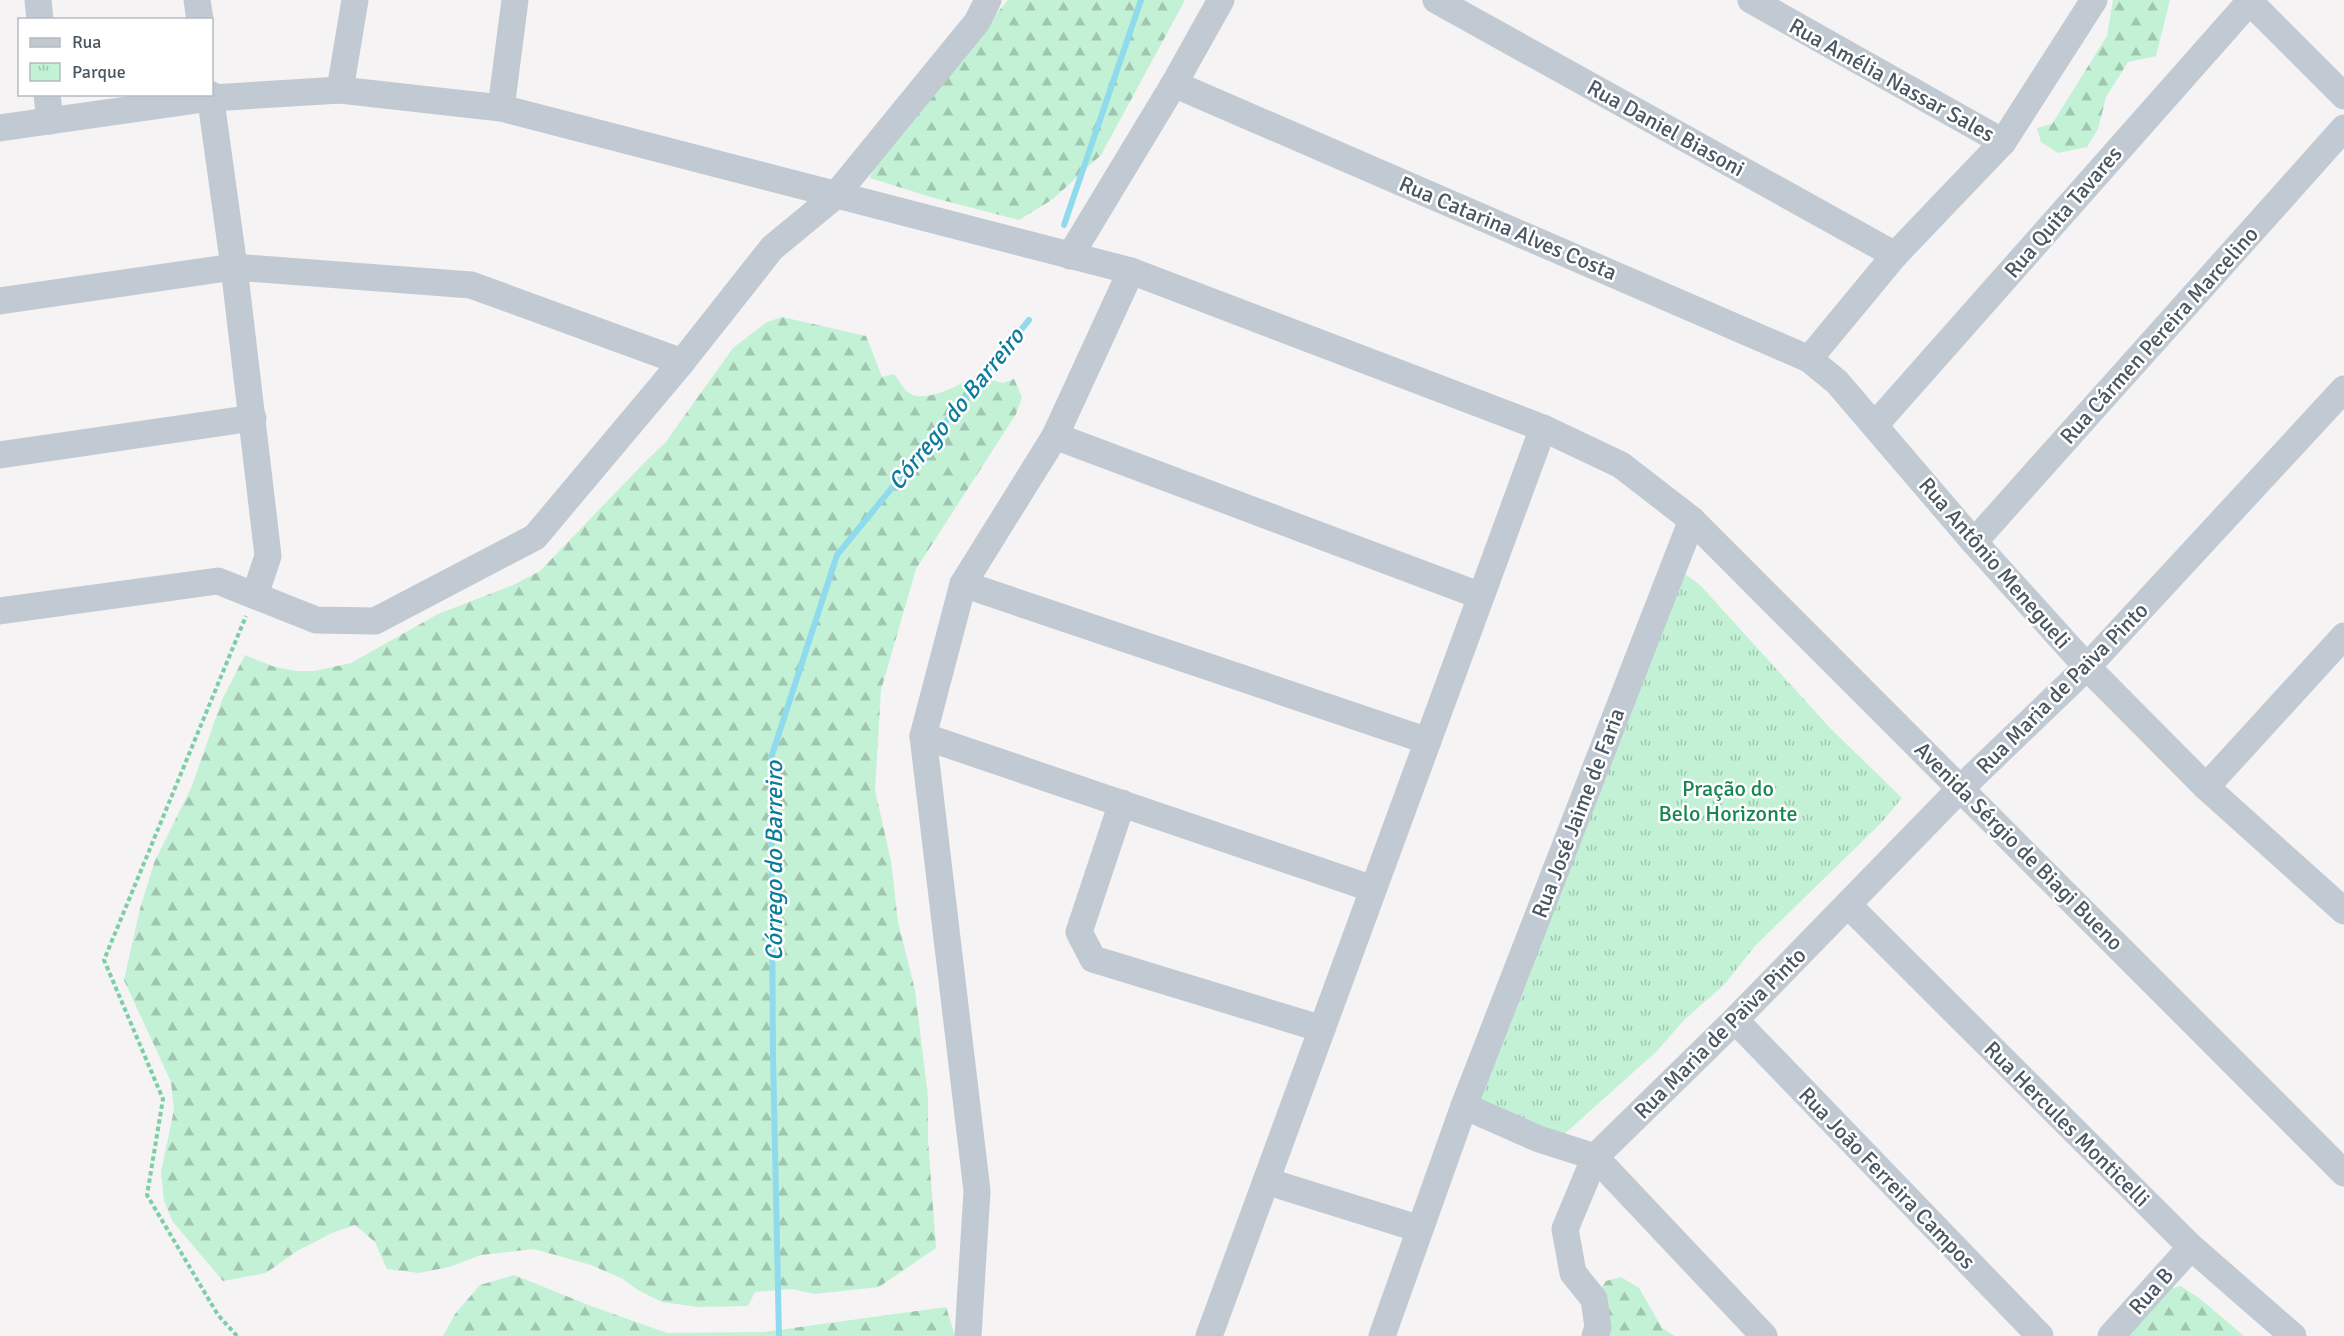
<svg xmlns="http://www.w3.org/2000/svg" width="2344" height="1336" viewBox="0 0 2344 1336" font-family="Signika,sans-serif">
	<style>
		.forest { fill: url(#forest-firs) }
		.park { fill: url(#park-tufts) }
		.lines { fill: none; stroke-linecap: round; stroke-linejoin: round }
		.stream { stroke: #90daee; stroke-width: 6 }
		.path { stroke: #7ad0a6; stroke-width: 4; stroke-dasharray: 4.5 3; stroke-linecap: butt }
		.minor { stroke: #c1cad2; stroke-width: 27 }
		.labels { text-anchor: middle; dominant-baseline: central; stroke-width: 5; stroke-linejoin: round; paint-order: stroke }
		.street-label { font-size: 22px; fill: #4a5661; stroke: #fff }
		.park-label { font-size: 22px; fill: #17864f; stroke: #fff }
		.water-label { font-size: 24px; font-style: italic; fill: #0c7c9b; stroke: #fff }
	</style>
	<defs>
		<pattern id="forest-firs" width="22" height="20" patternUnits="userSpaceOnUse" patternTransform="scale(1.5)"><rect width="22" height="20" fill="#c3f1d5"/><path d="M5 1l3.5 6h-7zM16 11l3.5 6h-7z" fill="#a0c6b0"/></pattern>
		<pattern id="park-tufts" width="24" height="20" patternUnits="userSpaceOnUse" patternTransform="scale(1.5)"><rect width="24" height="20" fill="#c3f1d5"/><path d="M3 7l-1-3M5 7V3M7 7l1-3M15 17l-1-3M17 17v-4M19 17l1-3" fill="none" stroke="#a0c6b0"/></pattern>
	</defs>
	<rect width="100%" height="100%" fill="#f5f3f3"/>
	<!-- forest -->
	<g class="forest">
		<path d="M1008 0H1185L1101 155 1053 199 1019 220 934 198 870 178 877 157Z"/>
		<path d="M2113 0H2170L2156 56 2128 62 2106 97 2098 129 2087 147 2058 153 2041 142 2037 128 2052 124 2107 36Z"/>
		<path d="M782 317 866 336 882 377 894 374C899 380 903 389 909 393 925 404 960 385 975 376L1003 383 1014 379 1022 397 1016 414 916 569 881 690 875 790 891 861 898 922 915 990 928 1097V1140L936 1248 879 1287 814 1294 793 1289 755 1292 748 1306 698 1307 662 1302 638 1290 623 1279 591 1265 534 1249 481 1255 449 1267 419 1273 387 1269 375 1242 355 1225 332 1233 297 1251 266 1273 223 1281 173 1222 164 1201 161 1172 174 1110 171 1082 124 980 140 909 154 863 192 786 222 700 245 655 272 666 295 671H314L351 663 438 614 513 585 540 571 646 461 665 443 733 348 767 322Z"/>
		<path d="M514 1275 591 1306 667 1333 764 1332 946 1307 955 1336H443L455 1314 480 1285Z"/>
		<path d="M1621 1277 1639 1288 1662 1328 1675 1336H1586L1595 1298 1606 1281Z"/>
		<path d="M2180 1286 2198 1297 2244 1336H2122L2163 1291Z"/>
	</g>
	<!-- park -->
	<path class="park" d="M1684 573 1701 586 1831 729 1902 798 1881 823 1755 946 1724 985 1685 1019 1656 1052 1561 1137 1475 1103Z"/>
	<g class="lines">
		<!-- stream -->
		<g class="stream">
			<path d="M1064 225 1141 0"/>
			<path d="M779 1336 773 1056 771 758 837 555 1029 320"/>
		</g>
		<!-- path -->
		<path class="path" d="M237 1336 218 1315 147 1195 163 1099 104 960 246 616"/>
		<!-- minor -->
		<g class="minor">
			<path d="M38 0 40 20"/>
			<path d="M197 0 200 20"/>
			<path d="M1436 0 1895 255"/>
			<path d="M1751 0 2003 142"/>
			<path d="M2248 0 2344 96"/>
			<path d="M1174 84 1809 359 1837 382 1974 542 2087 667 2206 787 2344 911"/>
			<path d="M340 90 355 0"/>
			<path d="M47 94 50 121"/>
			<path d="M210 94 234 267 268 556 255 595"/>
			<path d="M501 108 515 0"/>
			<path d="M0 128 211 98 340 90 501 108 1131 271 1543 428 1621 465 1692 520 2344 1173"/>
			<path d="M1070 256 1174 84 1221 0"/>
			<path d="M0 301 234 267 471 285 682 362"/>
			<path d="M1809 359 1895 255 2003 142 2094 0"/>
			<path d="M1875 425 2251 0"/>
			<path d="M1055 436 1481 596"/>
			<path d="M0 455 253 418"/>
			<path d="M1974 542 2344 128"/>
			<path d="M963 584 1428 741"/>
			<path d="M0 611 218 581 316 620 375 621 535 537 682 362 772 248 835 196 977 22 988 0"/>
			<path d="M923 736 1373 889"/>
			<path d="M2206 787 2344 636"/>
			<path d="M1122 803 1079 932 1093 959 1322 1029"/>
			<path d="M1848 905 2191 1247 2293 1336"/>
			<path d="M1735 1020 2040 1336"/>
			<path d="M1464 1106 1539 1139 1595 1157 1764 1336"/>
			<path d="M1266 1181 1420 1229"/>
			<path d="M968 1336 977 1191 923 736 963 584 1055 436 1131 271"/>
			<path d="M1209 1336 1543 428"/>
			<path d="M1382 1336 1464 1106 1692 520"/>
			<path d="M1595 1336 1598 1327 1594 1299 1573 1273 1565 1229 1595 1157 1735 1020 1961 788 2087 667 2344 389"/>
			<path d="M2111 1336 2191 1247"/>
		</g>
	</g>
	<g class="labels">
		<!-- street labels -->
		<g class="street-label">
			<text transform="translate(1892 80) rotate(29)">Rua Amélia Nassar Sales</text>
			<text transform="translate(1666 128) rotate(29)">Rua Daniel Biasoni</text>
			<text transform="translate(2063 212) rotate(-49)">Rua Quita Tavares</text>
			<text transform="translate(1508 228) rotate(23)">Rua Catarina Alves Costa</text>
			<text transform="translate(2159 335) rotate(-48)">Rua Cármen Pereira Marcelino</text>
			<text transform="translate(1995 563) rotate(49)">Rua Antônio Menegueli</text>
			<text transform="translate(2062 688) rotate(-45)">Rua Maria de Paiva Pinto</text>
			<text transform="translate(1578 813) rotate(-69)">Rua José Jaime de Faria</text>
			<text transform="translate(2019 846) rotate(45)">Avenida Sérgio de Biagi Bueno</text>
			<text transform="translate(1720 1033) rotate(-45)">Rua Maria de Paiva Pinto</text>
			<text transform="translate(2067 1124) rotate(45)">Rua Hercules Monticelli</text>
			<text transform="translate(1887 1178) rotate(46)">Rua João Ferreira Campos</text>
			<text transform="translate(2151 1291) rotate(-48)">Rua B</text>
		</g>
		<!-- park labels -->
		<g class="park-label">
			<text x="1728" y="788">Pração do<tspan x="1728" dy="25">Belo Horizonte</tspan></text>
		</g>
		<!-- water labels -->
		<g class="water-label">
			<text transform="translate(956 409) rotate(-51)">Córrego do Barreiro</text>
			<text transform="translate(774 861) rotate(-90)">Córrego do Barreiro</text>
		</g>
	</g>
	<!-- legend -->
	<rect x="18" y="18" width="195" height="78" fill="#ffffff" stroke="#b7bbc0" stroke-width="1.5"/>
	<rect x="30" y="38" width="30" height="9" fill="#c1cad2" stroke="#b7bbc0" stroke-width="1.5"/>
	<text x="72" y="48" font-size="18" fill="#4a5661">Rua</text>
	<rect x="30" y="63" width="30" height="18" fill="url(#park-tufts)" stroke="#b7bbc0" stroke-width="1.5"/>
	<text x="72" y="78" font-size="18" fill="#4a5661">Parque</text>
</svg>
